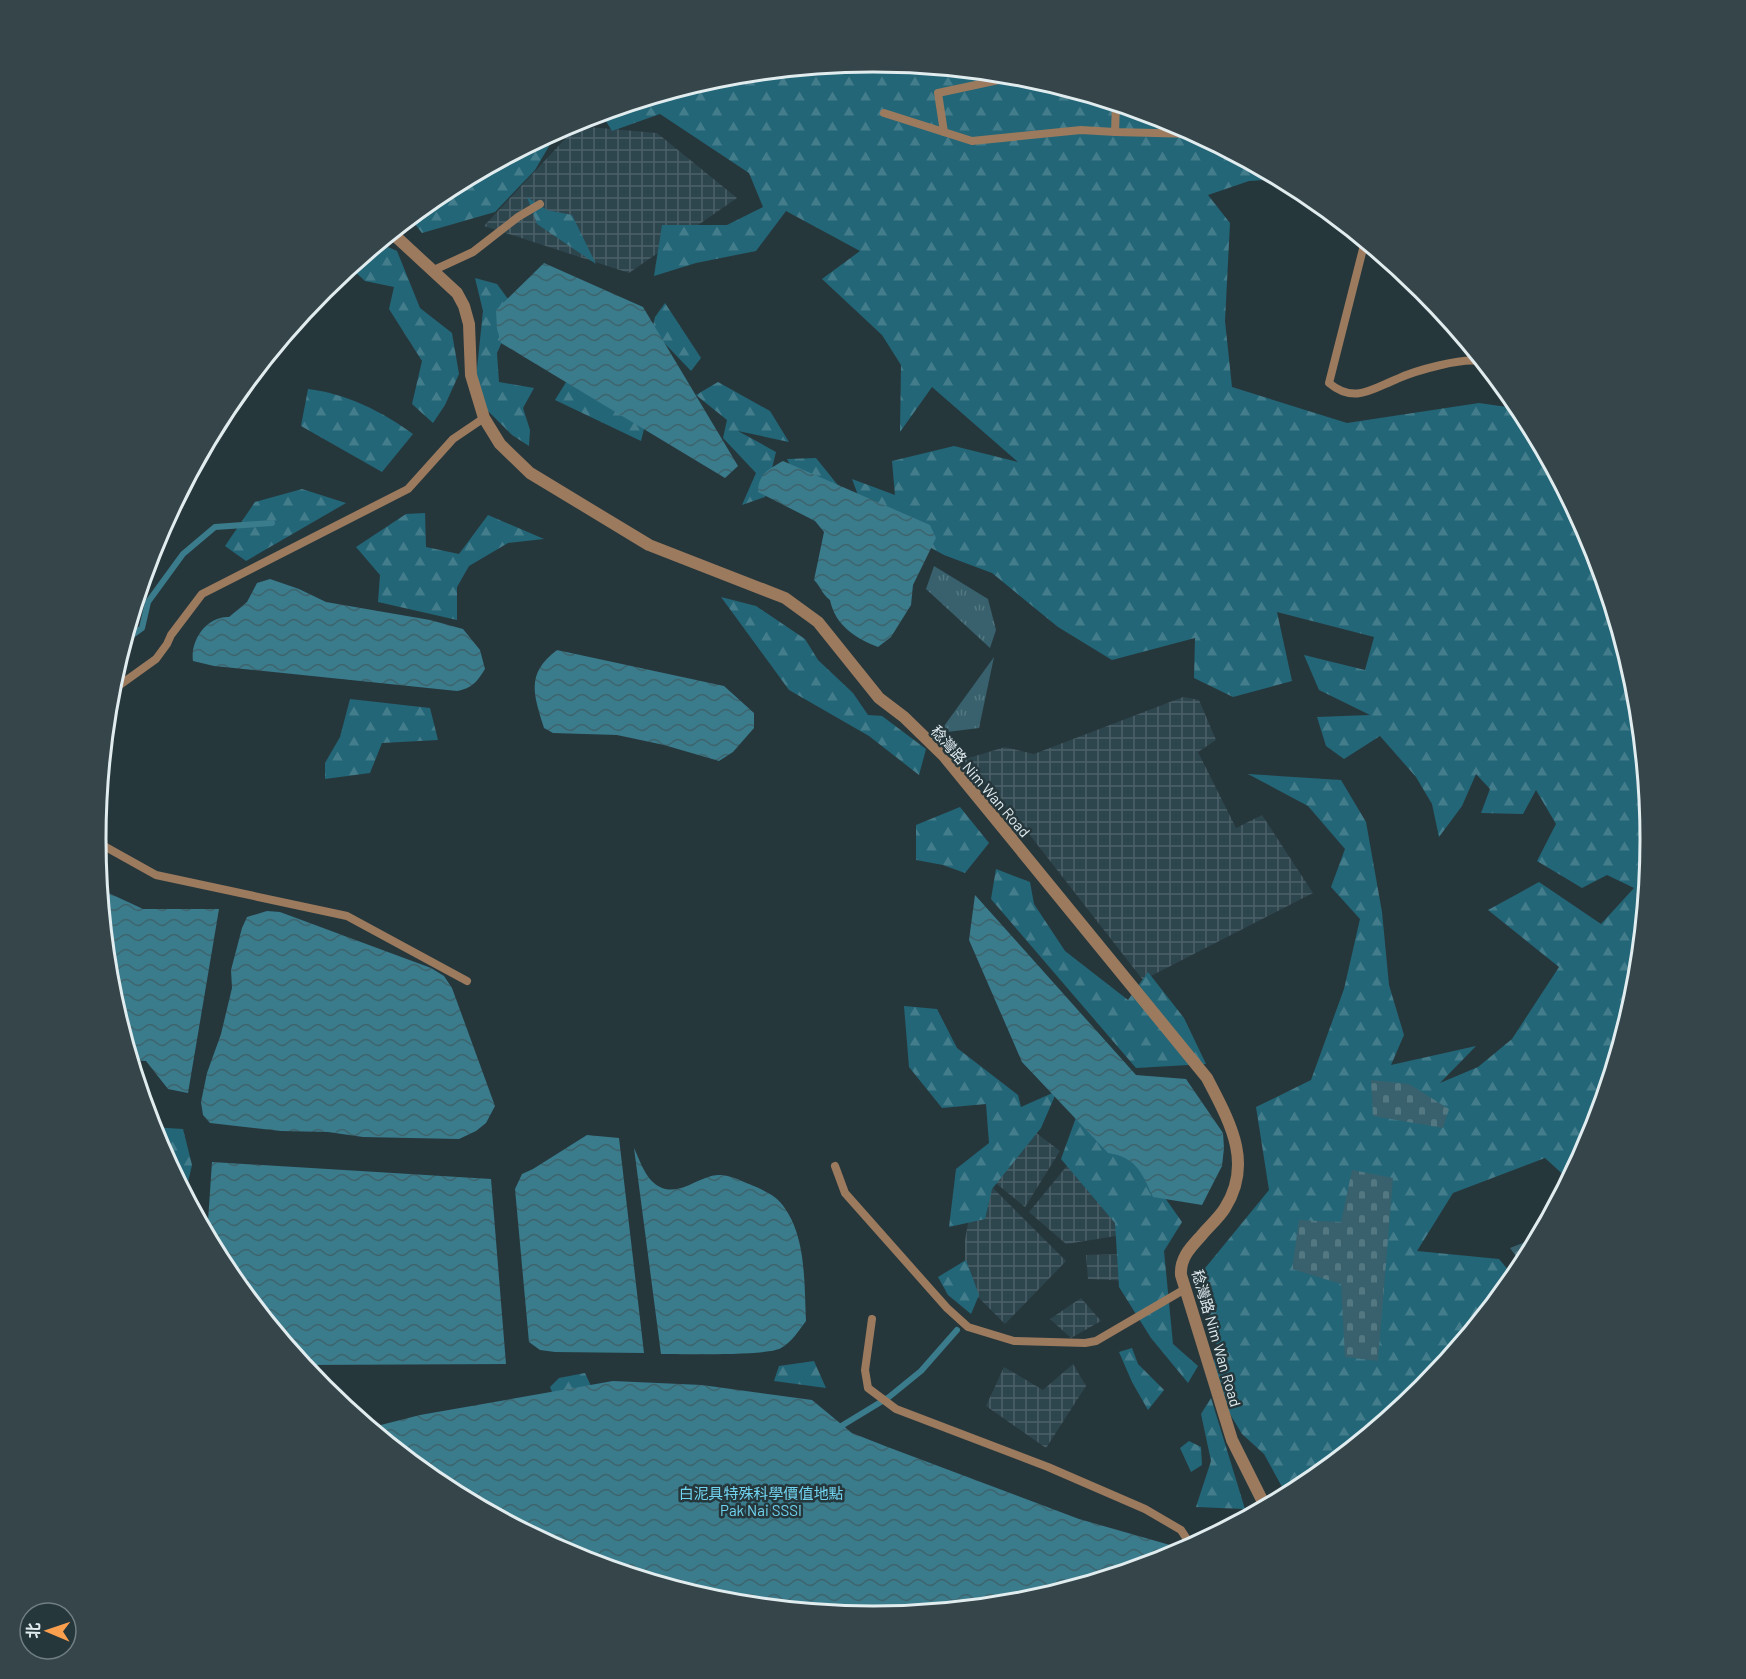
<svg xmlns="http://www.w3.org/2000/svg" width="1746" height="1679" viewBox="0 0 1746 1679" font-family="Barlow,'Noto Sans SC',sans-serif">
	<style>
		.industrial { fill: url(#industrial-grid) }
		.grass { fill: url(#grass-tufts) }
		.forest { fill: url(#forest-firs) }
		.cemetery { fill: url(#cemetery-stones) }
		.water { fill: url(#water-waves) }
		.lines { fill: none; stroke-linecap: round; stroke-linejoin: round }
		.stream { stroke: #3a7b8c; stroke-width: 6 }
		.service { stroke: #9c7a5e; stroke-width: 8 }
		.tertiary { stroke: #9c7a5e; stroke-width: 12 }
		.labels { text-anchor: middle; dominant-baseline: central; stroke-width: 5; stroke-linejoin: round; paint-order: stroke }
		.street-label { font-size: 15px; fill: #e1ecef; stroke: #26373c }
		.park-label { font-size: 15px; fill: #71d4f0; stroke: #26373c }
		.rim { fill: none; stroke: #e1ecef; stroke-width: 3 }
	</style>
	<defs>
		<pattern id="industrial-grid" width="8" height="8" patternUnits="userSpaceOnUse" patternTransform="scale(1.5)"><rect width="8" height="8" fill="#2d454d"/><path d="M0 4h8M4 0v8" fill="none" stroke="#4b6067"/></pattern>
		<pattern id="grass-tufts" width="24" height="20" patternUnits="userSpaceOnUse" patternTransform="scale(1.5)"><rect width="24" height="20" fill="#38616d"/><path d="M3 7l-1-3M5 7V3M7 7l1-3M15 17l-1-3M17 17v-4M19 17l1-3" fill="none" stroke="#547882"/></pattern>
		<pattern id="forest-firs" width="22" height="20" patternUnits="userSpaceOnUse" patternTransform="scale(1.5)"><rect width="22" height="20" fill="#236677"/><path d="M5 1l3.5 6h-7zM16 11l3.5 6h-7z" fill="#437c8b"/></pattern>
		<pattern id="cemetery-stones" width="16" height="16" patternUnits="userSpaceOnUse" patternTransform="scale(1.5)"><rect width="16" height="16" fill="#38616d"/><path d="M2 7V4a2 2 0 0 1 4 0v3zM10 15v-3a2 2 0 0 1 4 0v3z" fill="#547882"/></pattern>
		<pattern id="water-waves" width="16" height="10" patternUnits="userSpaceOnUse" patternTransform="scale(1.5)"><rect width="16" height="10" fill="#3a7b8c"/><path d="M0 5q4-4 8 0t8 0" fill="none" stroke="#3e646d"/></pattern>
	</defs>
	<rect width="100%" height="100%" fill="#26373c"/>
	<!-- industrial -->
	<g class="industrial">
		<path d="M577 126 657 133 737 198 629 273 484 226Z"/>
		<path d="M1183 697 1199 700 1216 740 1198 752 1236 828 1262 815 1313 893 1143 980 1029 834 962 760 1005 747 1034 754Z"/>
		<path d="M1031 1129 1060 1151 1025 1207 992 1180Z"/>
		<path d="M1075 1156 1122 1235 1066 1244 1029 1212Z"/>
		<path d="M984 1179 1066 1261 1005 1324 973 1292 965 1273V1240L970 1212Z"/>
		<path d="M1133 1254 1132 1281 1088 1279 1086 1255Z"/>
		<path d="M1081 1298 1101 1321 1071 1338 1050 1319Z"/>
		<path d="M1073 1364 1086 1386 1046 1448 986 1406 1004 1367 1043 1390Z"/>
	</g>
	<!-- grass -->
	<g class="grass">
		<path d="M934 566 988 599 996 630 990 648 926 589Z"/>
		<path d="M994 657 979 728 939 733Z"/>
	</g>
	<!-- forest -->
	<g class="forest">
		<path d="M873 62 1025 77 1171 121 1279 179 1249 181 1208 195 1230 223 1225 321 1232 387 1347 423 1479 403 1521 409 1592 542 1636 688 1651 840 1636 992 1592 1138 1569 1180 1545 1158 1453 1193 1417 1251 1499 1259 1515 1278 1423 1390 1305 1487 1287 1496 1264 1454 1242 1434 1206 1374 1219 1352 1197 1278 1269 1190 1256 1107 1311 1080 1344 989 1360 919 1331 887 1345 849 1308 806 1248 774 1341 780 1366 822 1382 912 1389 985 1404 1035 1391 1065 1476 1046 1440 1083 1478 1067 1512 1039 1559 967 1488 910 1539 882 1601 924 1634 888 1607 875 1582 888 1537 861 1556 824 1536 790 1523 814 1481 813 1490 789 1476 774 1462 806 1439 837 1432 804 1416 777 1380 736 1344 759 1326 746 1317 717 1370 715 1319 690 1304 655 1365 670 1374 637 1277 612 1292 681 1233 697 1194 678 1195 638 1112 660 1058 627 992 573 944 555 864 511 852 479 895 495 892 461 954 446 1018 462 932 387 900 432 901 365 882 335 822 279 860 251 786 211 756 251 696 263 654 276 662 225H727L763 207 749 173 660 114 612 131 601 113 722 76Z"/>
		<path d="M559 129 535 170 495 212 422 233 410 218 441 192Z"/>
		<path d="M527 197 547 210 572 215 596 264 537 224Z"/>
		<path d="M379 243 397 251 420 308 452 333 459 374 445 405 433 423 412 404 422 361 389 309 394 287 365 281 350 267Z"/>
		<path d="M475 278 497 284 516 310 497 353 499 382 534 388 523 408 530 430 529 446 512 435 474 397 483 311Z"/>
		<path d="M665 303 701 358 691 371 652 330 655 317Z"/>
		<path d="M568 379 645 425 641 441 555 400Z"/>
		<path d="M718 382 770 411 789 442 738 431 776 452 765 497 742 505 756 473 723 438 727 420 696 395Z"/>
		<path d="M308 389C345 393 383 412 413 434L382 472 301 426Z"/>
		<path d="M816 458 841 489 809 505 787 459Z"/>
		<path d="M302 489 346 503 246 561 225 546 255 502Z"/>
		<path d="M425 513 426 547 459 554 488 515 544 539 508 543 469 566 457 587V620L378 602 380 575 356 547 406 514Z"/>
		<path d="M721 597 756 606 805 639 818 660 853 693 868 715 882 716 926 749 919 775 869 736 789 690Z"/>
		<path d="M350 699 430 708 438 740 382 743 370 773 325 779V763L340 737Z"/>
		<path d="M960 807 989 843 965 873 943 865 916 860V825Z"/>
		<path d="M996 869 1030 882 1034 904 1065 951 1128 1000 1148 972 1184 1018 1206 1064 1136 1068 991 899Z"/>
		<path d="M904 1006 937 1009 957 1048 1018 1095 1021 1107 1057 1091 1041 1128 992 1189 985 1219 949 1227 956 1169 989 1143 986 1104 942 1108 909 1067Z"/>
		<path d="M1078 1112 1127 1144 1182 1222 1164 1251 1173 1344 1198 1366 1188 1383 1151 1338 1119 1287 1115 1223 1061 1159Z"/>
		<path d="M151 1127 183 1129 192 1165 185 1195 154 1137Z"/>
		<path d="M966 1260 979 1295 971 1314 948 1295 938 1277Z"/>
		<path d="M1132 1348 1138 1364 1164 1390 1148 1410 1132 1382 1119 1352Z"/>
		<path d="M814 1361 826 1388 774 1381 779 1366Z"/>
		<path d="M585 1373 595 1395 554 1397 550 1387 559 1378Z"/>
		<path d="M1211 1398 1245 1509 1196 1507 1211 1461 1201 1414Z"/>
		<path d="M1189 1441 1201 1447 1202 1465 1191 1472 1180 1448Z"/>
	</g>
	<!-- cemetery -->
	<g class="cemetery">
		<path d="M1371 1080 1409 1084 1449 1109 1443 1128 1373 1116Z"/>
		<path d="M1352 1170 1393 1178 1378 1361 1345 1357 1341 1284 1292 1269 1299 1220 1341 1222Z"/>
		<path d="M1538 1237 1523 1266 1510 1248Z"/>
	</g>
	<!-- water -->
	<g class="water">
		<path d="M544 263 643 307 738 466 725 478 501 343 497 329 496 310Z"/>
		<path d="M783 461 930 525 936 538 913 585 911 605 891 637 878 647C855 638 835 625 830 600 822 594 821 587 814 580L824 532 815 521 758 492C758 474 769 469 783 461Z"/>
		<path d="M270 579 299 589 326 602 430 620 463 629 480 650 485 669C477 682 472 688 457 691L214 666 193 661C190 640 207 616 229 617L247 602 257 583Z"/>
		<path d="M557 650 724 686 754 713V728L733 752 719 761 664 745 617 735 553 733 544 728C534 695 525 674 557 650Z"/>
		<path d="M100 889 143 909H219L188 1093 168 1089 146 1061 131 1060 110 991Z"/>
		<path d="M975 895 1136 1075 1186 1079 1223 1133 1224 1148 1222 1166 1202 1205 1153 1197C1142 1173 1136 1157 1108 1153L1022 1062 969 940Z"/>
		<path d="M267 911 280 912 431 968 444 976 452 988 495 1106 486 1123 476 1131 459 1139 363 1137 328 1132 281 1131 210 1123 203 1115 201 1102 207 1073 221 1034 232 988 231 970 242 928 247 917Z"/>
		<path d="M587 1135 619 1138 644 1353 555 1352 540 1350 529 1342 515 1189 522 1174 533 1169Z"/>
		<path d="M634 1148C641 1163 646 1181 662 1188 682 1195 699 1176 718 1175 728 1174 740 1180 749 1184 759 1188 773 1194 780 1202 807 1233 804 1283 806 1321 799 1330 792 1342 781 1348 769 1356 680 1354 661 1354Z"/>
		<path d="M212 1162 491 1179 506 1364 303 1365 226 1271 207 1236Z"/>
		<path d="M613 1381 702 1385 812 1400 852 1433 885 1446 1079 1519 1170 1545 1175 1556 1024 1603 873 1617 721 1602 575 1558 440 1486 369 1428 420 1415Z"/>
	</g>
	<g class="lines">
		<!-- stream -->
		<g class="stream">
			<path d="M124 641 142 628 148 602 183 554 215 527 272 523"/>
			<path d="M838 1428 889 1397 921 1371 957 1330"/>
		</g>
		<!-- service -->
		<g class="service">
			<path d="M1116 104 1115 132 1195 134"/>
			<path d="M884 113 972 141 1081 130 1115 132"/>
			<path d="M944 132 938 93 1018 76"/>
			<path d="M1365 241 1329 383C1354 404 1372 389 1397 379 1414 371 1466 356 1482 362"/>
			<path d="M434 270 473 252 518 217 540 204"/>
			<path d="M110 692 156 659 167 644 171 635 202 594 408 489 453 439 484 418"/>
			<path d="M95 841 156 875 347 916 467 981"/>
			<path d="M835 1166 845 1193 947 1308 968 1327 1014 1341 1085 1343 1096 1341 1185 1289"/>
			<path d="M872 1319 865 1370 868 1388 896 1409 1048 1467 1145 1509 1181 1530 1192 1547"/>
		</g>
		<!-- tertiary -->
		<path class="tertiary" d="M392 233 457 293 464 306 469 324 471 375 484 418 500 444 530 473 649 545 785 598 818 622 879 698 904 717 944 756 1207 1078C1229 1121 1254 1162 1225 1208 1219 1218 1208 1227 1201 1236 1190 1248 1180 1258 1181 1275L1232 1440 1266 1508"/>
	</g>
	<g class="labels">
		<!-- street labels -->
		<g class="street-label">
			<text transform="translate(981 781) rotate(49)">稔灣路 Nim Wan Road</text>
			<text transform="translate(1217 1338) rotate(74)">稔灣路 Nim Wan Road</text>
		</g>
		<!-- park labels -->
		<g class="park-label">
			<text x="761" y="1493">白泥具特殊科學價值地點<tspan x="761" dy="17">Pak Nai SSSI</tspan></text>
		</g>
	</g>
	<!-- crop -->
	<path d="M0 0H1746V1679H0ZM106 839a767 767 0 1 1 1534 0a767 767 0 1 1-1534 0Z" fill="#35454a" fill-rule="evenodd"/>
	<path class="rim" d="M106 839a767 767 0 1 1 1534 0a767 767 0 1 1-1534 0Z"/>
	<!-- north arrow -->
	<g transform="translate(48 1631) rotate(272)"><circle r="28" fill="#26373c" stroke="#717f84" stroke-width="1.5"/>
	<path d="M0-4.5L10 22L0 15L-10 22Z" fill="#fa9f4e"/>
	<text y="-9" font-size="16" font-weight="bold" text-anchor="middle" fill="#e1ecef">北</text>
	</g>
</svg>
